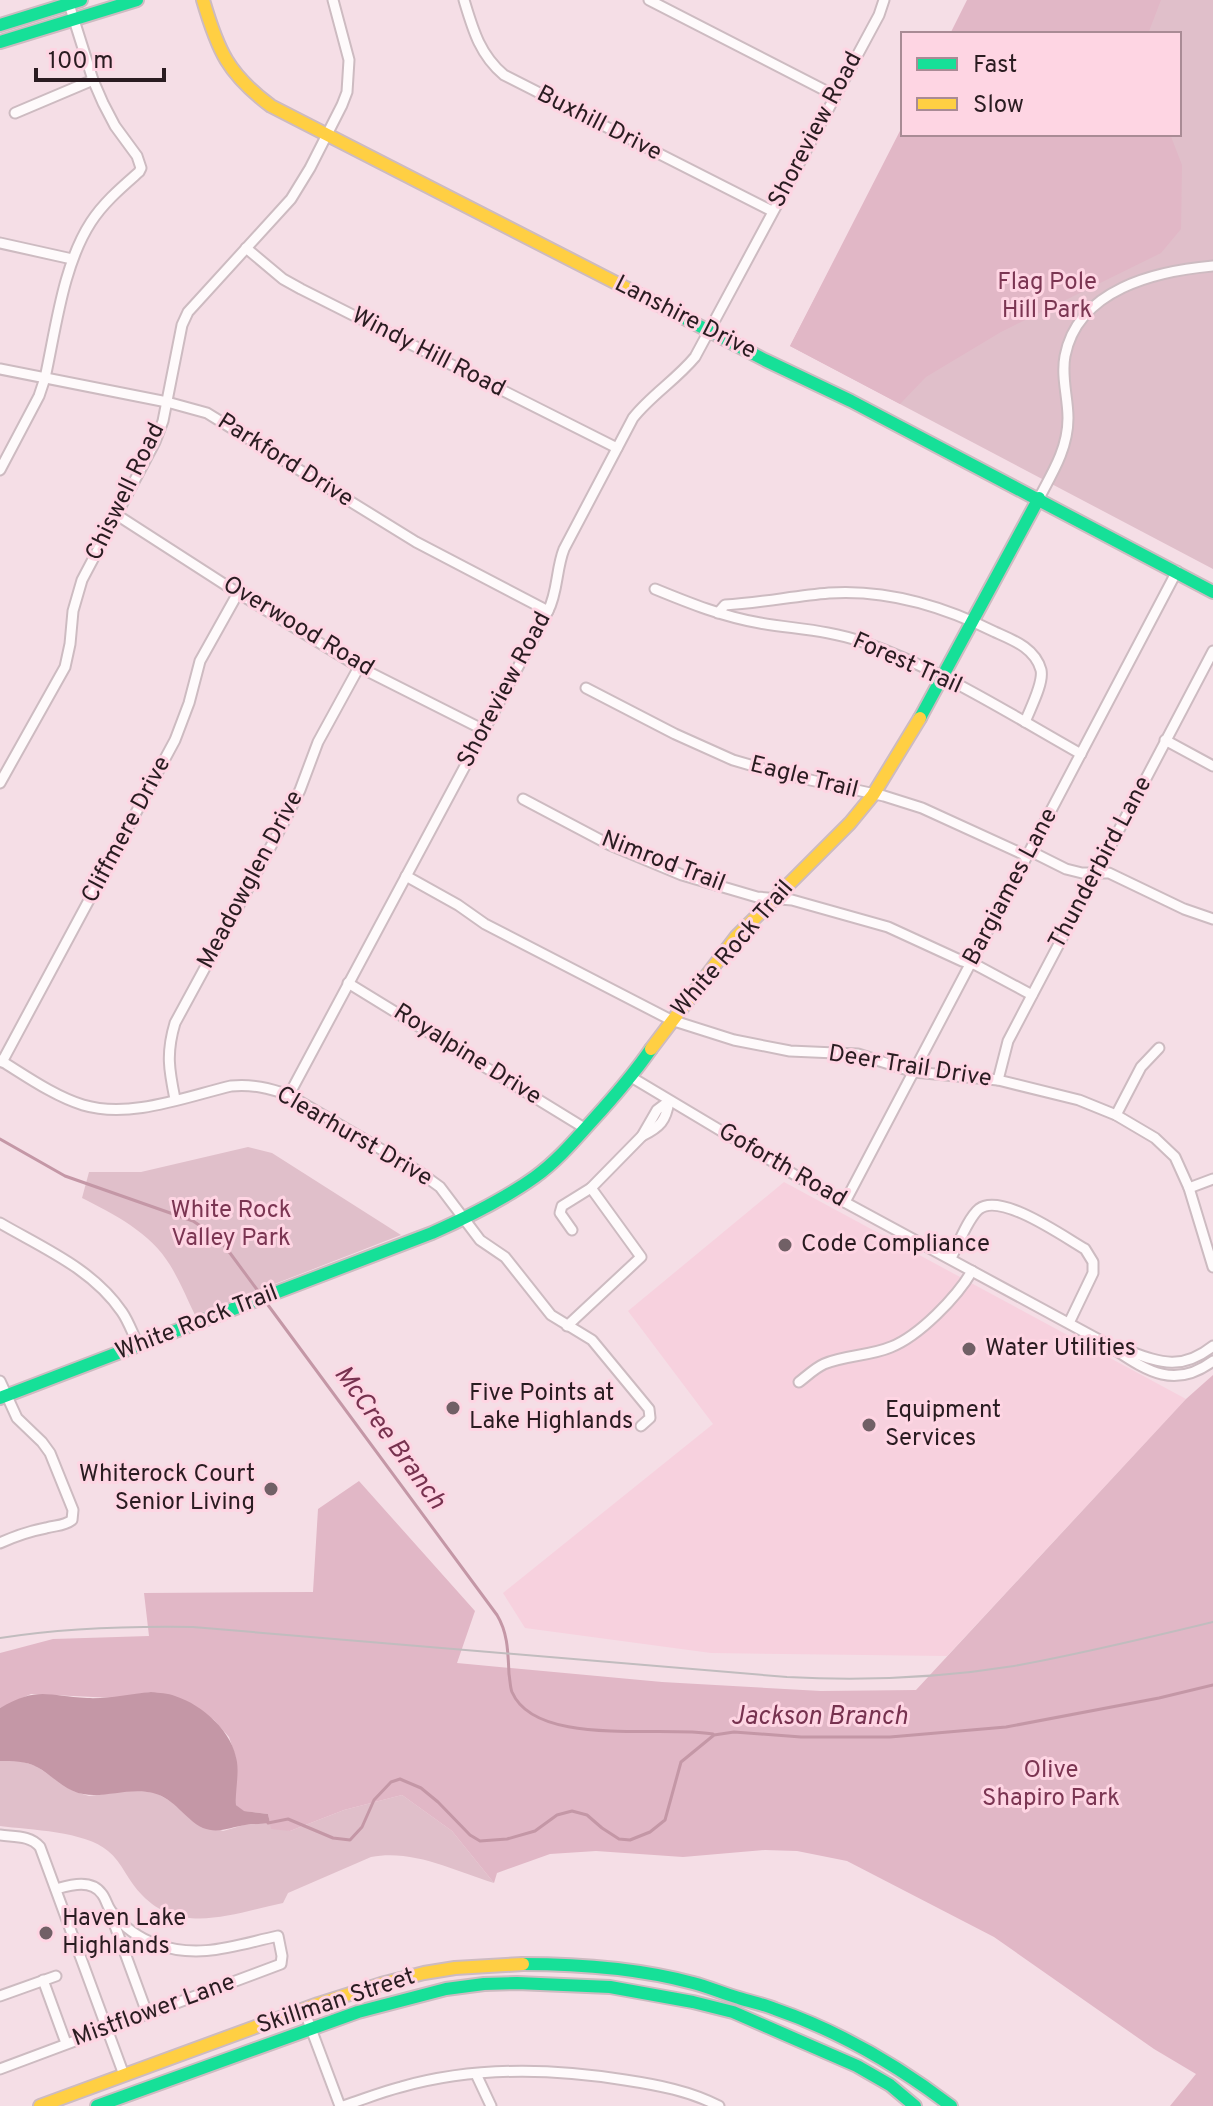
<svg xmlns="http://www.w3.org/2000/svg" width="1213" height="2106" viewBox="0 0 1213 2106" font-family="Overpass,sans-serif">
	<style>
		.built { fill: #f7d1de }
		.green { fill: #e0bfca }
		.forest { fill: #e1b7c6 }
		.water { fill: #c497a6 }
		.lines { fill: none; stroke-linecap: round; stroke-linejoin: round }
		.stream { stroke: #c497a6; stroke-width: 3 }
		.street-casing { stroke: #cdbbc1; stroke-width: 13 }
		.fast-casing { stroke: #cdbbc1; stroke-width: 16 }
		.slow-casing { stroke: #cdbbc1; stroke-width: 16 }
		.street { stroke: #fefafb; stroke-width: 9 }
		.fast { stroke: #16e098; stroke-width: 12 }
		.slow { stroke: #ffcf43; stroke-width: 12 }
		.tram { stroke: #c1bcbe; stroke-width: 2 }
		.poi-dot { fill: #716066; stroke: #fed5e3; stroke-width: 3 }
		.labels { text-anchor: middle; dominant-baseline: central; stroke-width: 6; stroke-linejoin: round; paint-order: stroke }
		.street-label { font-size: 24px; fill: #2a1c21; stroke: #fed5e3 }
		.park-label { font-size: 24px; fill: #7b3552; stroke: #fed5e3 }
		.poi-label { font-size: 24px; fill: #2a1c21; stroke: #fed5e3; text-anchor: start }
		.water-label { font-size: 26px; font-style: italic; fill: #77324f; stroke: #fed5e3 }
	</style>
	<rect width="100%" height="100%" fill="#f5dee6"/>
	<!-- built -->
	<path class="built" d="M784 1182 1186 1399 947 1656 711 1653 525 1628 503 1593 713 1424 628 1311Z"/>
	<!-- green -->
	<g class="green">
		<path d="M970 0H1213V569L790 346 903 129V134H1179V34H952Z"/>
		<path d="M248 1147 272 1153 401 1235 195 1315C187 1299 180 1281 170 1265 151 1233 114 1214 82 1198L89 1172H141Z"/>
		<path d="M0 1761H20L36 1766 73 1791 89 1796 133 1790 156 1793 177 1805 190 1819 223 1831 244 1825 270 1823 290 1831 344 1810 402 1795 452 1831 494 1883C454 1871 414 1849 371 1857L288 1893 283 1903C235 1913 181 1936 142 1895 129 1883 122 1862 108 1851 85 1831 30 1830 0 1826Z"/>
	</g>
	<!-- forest -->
	<g class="forest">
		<path d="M967 0H1161L1148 34H950Z"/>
		<path d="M903 125V134H1170L1182 165 1181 229 1161 253 1001 332 926 377 900 404 790 346Z"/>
		<path d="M1213 1375V2106H1170L1196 2074 1154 2049 994 1937 847 1861 797 1851 765 1850 683 1857 596 1851 550 1854 497 1873 494 1883 452 1831 402 1795 344 1810 290 1831 271 1829 268 1814 243 1811 236 1805V1758L229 1737 214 1720 190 1703 151 1692 114 1698 31 1694 0 1708V1653L53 1639 149 1636 144 1593 313 1592 318 1509 359 1481 475 1611 457 1663 662 1682 821 1691 916 1690 1186 1399Z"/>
	</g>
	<!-- water -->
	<path class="water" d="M151 1692C159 1693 168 1693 175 1696 203 1705 233 1732 237 1762 239 1776 235 1791 236 1805L244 1811 268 1814 270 1823C262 1824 254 1824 245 1825 231 1827 218 1834 203 1828 184 1819 176 1799 153 1793 126 1786 98 1802 73 1791 59 1785 49 1773 37 1767 26 1761 12 1761 0 1761V1708C38 1686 47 1696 87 1698 109 1699 129 1694 151 1692Z"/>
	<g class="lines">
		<!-- stream -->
		<g class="stream">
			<path d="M0 1139 65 1176 193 1221 214 1235 227 1249 261 1295"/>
			<path d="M265 1301 497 1615C508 1633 508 1653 509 1674 510 1679 510 1687 512 1692 536 1748 662 1725 713 1734"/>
			<path d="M268 1823 288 1819 333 1838 350 1840 362 1827 374 1800 391 1782 400 1779 421 1788 438 1802 470 1835 480 1841 507 1839 535 1831 557 1815 572 1811 587 1815 602 1828 619 1839 630 1840 650 1832 665 1820 681 1762 714 1735 734 1732 801 1737H890L1006 1727 1159 1698 1213 1685"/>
		</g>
		<!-- street casing -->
		<g class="street-casing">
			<g id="street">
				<path d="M464 0C473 30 480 55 504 75L772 211"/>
				<path d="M649 0 834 95"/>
				<path d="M15 113 93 80"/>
				<path d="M0 243 72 259"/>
				<path d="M246 248 283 279 301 289 617 448"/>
				<path d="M0 369 167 402 207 413 416 542 548 611"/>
				<path d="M0 470 39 396 45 378C56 328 63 265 91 222 104 202 122 187 139 172L141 168 137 156 115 126 103 103 93 80 69 4"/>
				<path d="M1039 498C1053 472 1068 448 1068 418 1068 397 1061 377 1065 356 1078 289 1156 271 1213 266"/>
				<path d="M117 515 238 593 359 667 484 730"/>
				<path d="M655 589C689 603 724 617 760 623 795 629 829 630 863 642 940 669 1010 714 1081 754"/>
				<path d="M718 613 725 605C760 603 794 596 829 593 888 589 943 606 995 632 1013 640 1035 648 1041 670 1044 683 1030 709 1025 722"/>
				<path d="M586 688 675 734 733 760 778 773 884 796 922 808 1027 856"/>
				<path d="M1165 740 1213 766"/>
				<path d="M0 783 65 667 70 644 73 611 82 580 155 442 163 421 182 325 188 312 291 199 310 168 342 105 347 92 349 60 333 0"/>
				<path d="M523 799 610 845 682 875 757 897 792 900 888 927 962 961 976 965 1032 995"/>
				<path d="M1030 851 1066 869 1082 873H1109L1184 909 1213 919"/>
				<path d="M406 876 458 905 485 924 671 1020 734 1040 790 1051 858 1054 914 1072 998 1080 1079 1100 1116 1115 1155 1138 1175 1157 1189 1188 1213 1267"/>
				<path d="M348 983 586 1129"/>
				<path d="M0 1060C26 1076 54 1096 83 1105 130 1119 185 1097 231 1086 252 1084 269 1088 289 1095L418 1171 440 1187 480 1240 505 1257 551 1315 592 1340 649 1409 650 1418 641 1426"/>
				<path d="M2 1062 175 740 189 703 200 661 238 593"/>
				<path d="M631 1077 800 1178 1103 1342C1141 1366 1170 1393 1213 1361"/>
				<path d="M998 1080 1008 1041 1213 651"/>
				<path d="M289 1095 548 611C558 592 556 569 564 549L633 418C651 395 676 380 695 357L879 15 884 0"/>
				<path d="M175 1099C169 1070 166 1053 175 1023L283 824 300 790 318 742 359 667"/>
				<path d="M1116 1115 1141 1067 1159 1048"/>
				<path d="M642 1136C660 1127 666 1121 669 1101"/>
				<path d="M1189 1188 1213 1179"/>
				<path d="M845 1202 1177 571"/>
				<path d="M0 1223C43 1248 93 1269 122 1312 129 1322 133 1335 139 1346"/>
				<path d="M572 1230 560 1213 562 1206 591 1188"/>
				<path d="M951 1258C958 1245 968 1218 979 1209 1001 1192 1064 1237 1085 1249L1093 1262V1273L1069 1323"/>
				<path d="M567 1326 641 1257 591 1188 642 1136 657 1110 669 1101"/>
				<path d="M1117 1347C1155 1360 1178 1374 1213 1346"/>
				<path d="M0 1381 17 1418 42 1442 50 1453 73 1510 72 1520C64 1526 57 1525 46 1528 30 1531 15 1536 0 1543"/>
				<path d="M799 1382C807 1376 815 1368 824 1364 845 1355 870 1356 891 1347 919 1336 957 1297 972 1271"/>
				<path d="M0 1835C14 1837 30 1835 40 1847L124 2075"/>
				<path d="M111 1915 147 2013"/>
				<path d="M43 1980 66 2043"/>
				<path d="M0 1996 56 1976"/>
				<path d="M304 2010 340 2106"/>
				<path d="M0 2069 281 1964 282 1956 278 1936C236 1945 199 1960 156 1944 138 1938 122 1925 111 1911 107 1906 106 1899 102 1894 91 1879 71 1885 56 1889"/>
				<path d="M476 2074 491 2106"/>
				<path d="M343 2106C362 2100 381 2092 401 2087 475 2066 551 2068 625 2080 658 2085 690 2091 719 2106"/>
			</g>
		</g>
		<!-- fast casing -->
		<g class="fast-casing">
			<g id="fast">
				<path d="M0 25 81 0"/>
				<path d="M0 42 137 0"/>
				<path d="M628 289 765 360 851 401 1213 592"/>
				<path d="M920 718 1039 498"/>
				<path d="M0 1398 432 1233C468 1217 503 1200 535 1177 557 1161 574 1141 592 1121 613 1098 633 1075 651 1049"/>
				<path d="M523 1964C580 1964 637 1968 693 1983 709 1987 724 1994 739 1998 751 2002 763 2004 775 2009 839 2031 897 2065 951 2106"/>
				<path d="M97 2106 358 2012 446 1989 484 1984 517 1983 610 1987 693 2002 733 2012 857 2066 890 2085 915 2106"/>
			</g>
		</g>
		<!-- slow casing -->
		<g class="slow-casing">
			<g id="slow">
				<path d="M203 0C218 51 228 74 271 106L628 289"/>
				<path d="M651 1049 736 937 850 823 873 795 920 718"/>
				<path d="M40 2106 318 2004 381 1984 424 1973 455 1968 523 1964"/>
			</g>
		</g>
		<!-- street -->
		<use href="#street" class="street"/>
		<!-- fast -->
		<use href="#fast" class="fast"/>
		<!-- slow -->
		<use href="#slow" class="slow"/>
		<!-- tram -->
		<path class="tram" d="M0 1638C65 1628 128 1626 193 1627L787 1677C863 1681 939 1678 1014 1666 1081 1654 1147 1638 1213 1622"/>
	</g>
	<!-- markers -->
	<g class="poi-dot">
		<circle cx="785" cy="1245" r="8"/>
		<circle cx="969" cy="1349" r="8"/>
		<circle cx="453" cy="1408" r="8"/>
		<circle cx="869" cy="1425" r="8"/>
		<circle cx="271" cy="1489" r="8"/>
		<circle cx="46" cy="1933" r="8"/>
	</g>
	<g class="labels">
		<!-- street labels -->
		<g class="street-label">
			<text transform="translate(599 124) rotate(27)">Buxhill Drive</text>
			<text transform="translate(816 130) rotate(-62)">Shoreview Road</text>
			<text transform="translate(685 318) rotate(27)">Lanshire Drive</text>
			<text transform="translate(428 353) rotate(27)">Windy Hill Road</text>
			<text transform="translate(285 461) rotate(32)">Parkford Drive</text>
			<text transform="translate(126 492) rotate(-64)">Chiswell Road</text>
			<text transform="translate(298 627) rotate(31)">Overwood Road</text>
			<text transform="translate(907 664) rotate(24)">Forest Trail</text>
			<text transform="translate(505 690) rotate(-62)">Shoreview Road</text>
			<text transform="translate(804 778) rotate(14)">Eagle Trail</text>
			<text transform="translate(127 830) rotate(-62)">Cliffmere Drive</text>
			<text transform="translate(663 862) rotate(21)">Nimrod Trail</text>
			<text transform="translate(1101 863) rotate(-62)">Thunderbird Lane</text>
			<text transform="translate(251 880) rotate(-62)">Meadowglen Drive</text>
			<text transform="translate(1011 887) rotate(-62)">Bargiames Lane</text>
			<text transform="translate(733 949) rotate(-49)">White Rock Trail</text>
			<text transform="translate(467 1055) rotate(32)">Royalpine Drive</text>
			<text transform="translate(910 1067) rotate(9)">Deer Trail Drive</text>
			<text transform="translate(354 1137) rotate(30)">Clearhurst Drive</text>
			<text transform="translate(782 1166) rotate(30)">Goforth Road</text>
			<text transform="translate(197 1323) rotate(-21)">White Rock Trail</text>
			<text transform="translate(336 2002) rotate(-18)">Skillman Street</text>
			<text transform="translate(154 2011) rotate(-20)">Mistflower Lane</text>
		</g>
		<!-- park labels -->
		<g class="park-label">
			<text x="1047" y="283">Flag Pole<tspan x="1047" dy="28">Hill Park</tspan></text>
			<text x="231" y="1211">White Rock<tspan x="231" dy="28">Valley Park</tspan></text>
			<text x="1051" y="1771">Olive<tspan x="1051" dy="28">Shapiro Park</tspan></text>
		</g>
		<!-- poi labels -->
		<g class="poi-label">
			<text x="801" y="1245">Code Compliance</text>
			<text x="985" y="1349">Water Utilities</text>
			<text x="469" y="1394">Five Points at<tspan x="469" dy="28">Lake Highlands</tspan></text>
			<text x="885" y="1411">Equipment<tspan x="885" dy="28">Services</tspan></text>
			<text x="255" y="1475" text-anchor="end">Whiterock Court<tspan x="255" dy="28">Senior Living</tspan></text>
			<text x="62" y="1919">Haven Lake<tspan x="62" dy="28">Highlands</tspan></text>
		</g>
		<!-- water labels -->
		<g class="water-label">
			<text transform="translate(389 1438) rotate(54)">McCree Branch</text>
			<text x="819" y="1717">Jackson Branch</text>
		</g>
	</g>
	<!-- legend -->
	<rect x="901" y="32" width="280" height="104" fill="#fed5e3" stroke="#a98b95" stroke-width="2"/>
	<rect x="917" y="58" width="40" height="12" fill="#16e098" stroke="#a98b95" stroke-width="2"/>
	<text x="973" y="72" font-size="24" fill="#2a1c21">Fast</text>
	<rect x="917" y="98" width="40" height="12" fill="#ffcf43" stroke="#a98b95" stroke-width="2"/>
	<text x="973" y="112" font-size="24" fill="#2a1c21">Slow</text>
	<!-- scale -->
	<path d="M36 68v12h128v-12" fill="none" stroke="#2a1c21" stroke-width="4"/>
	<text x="48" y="68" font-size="24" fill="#2a1c21" stroke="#fed5e3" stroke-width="6" paint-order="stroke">100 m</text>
</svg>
